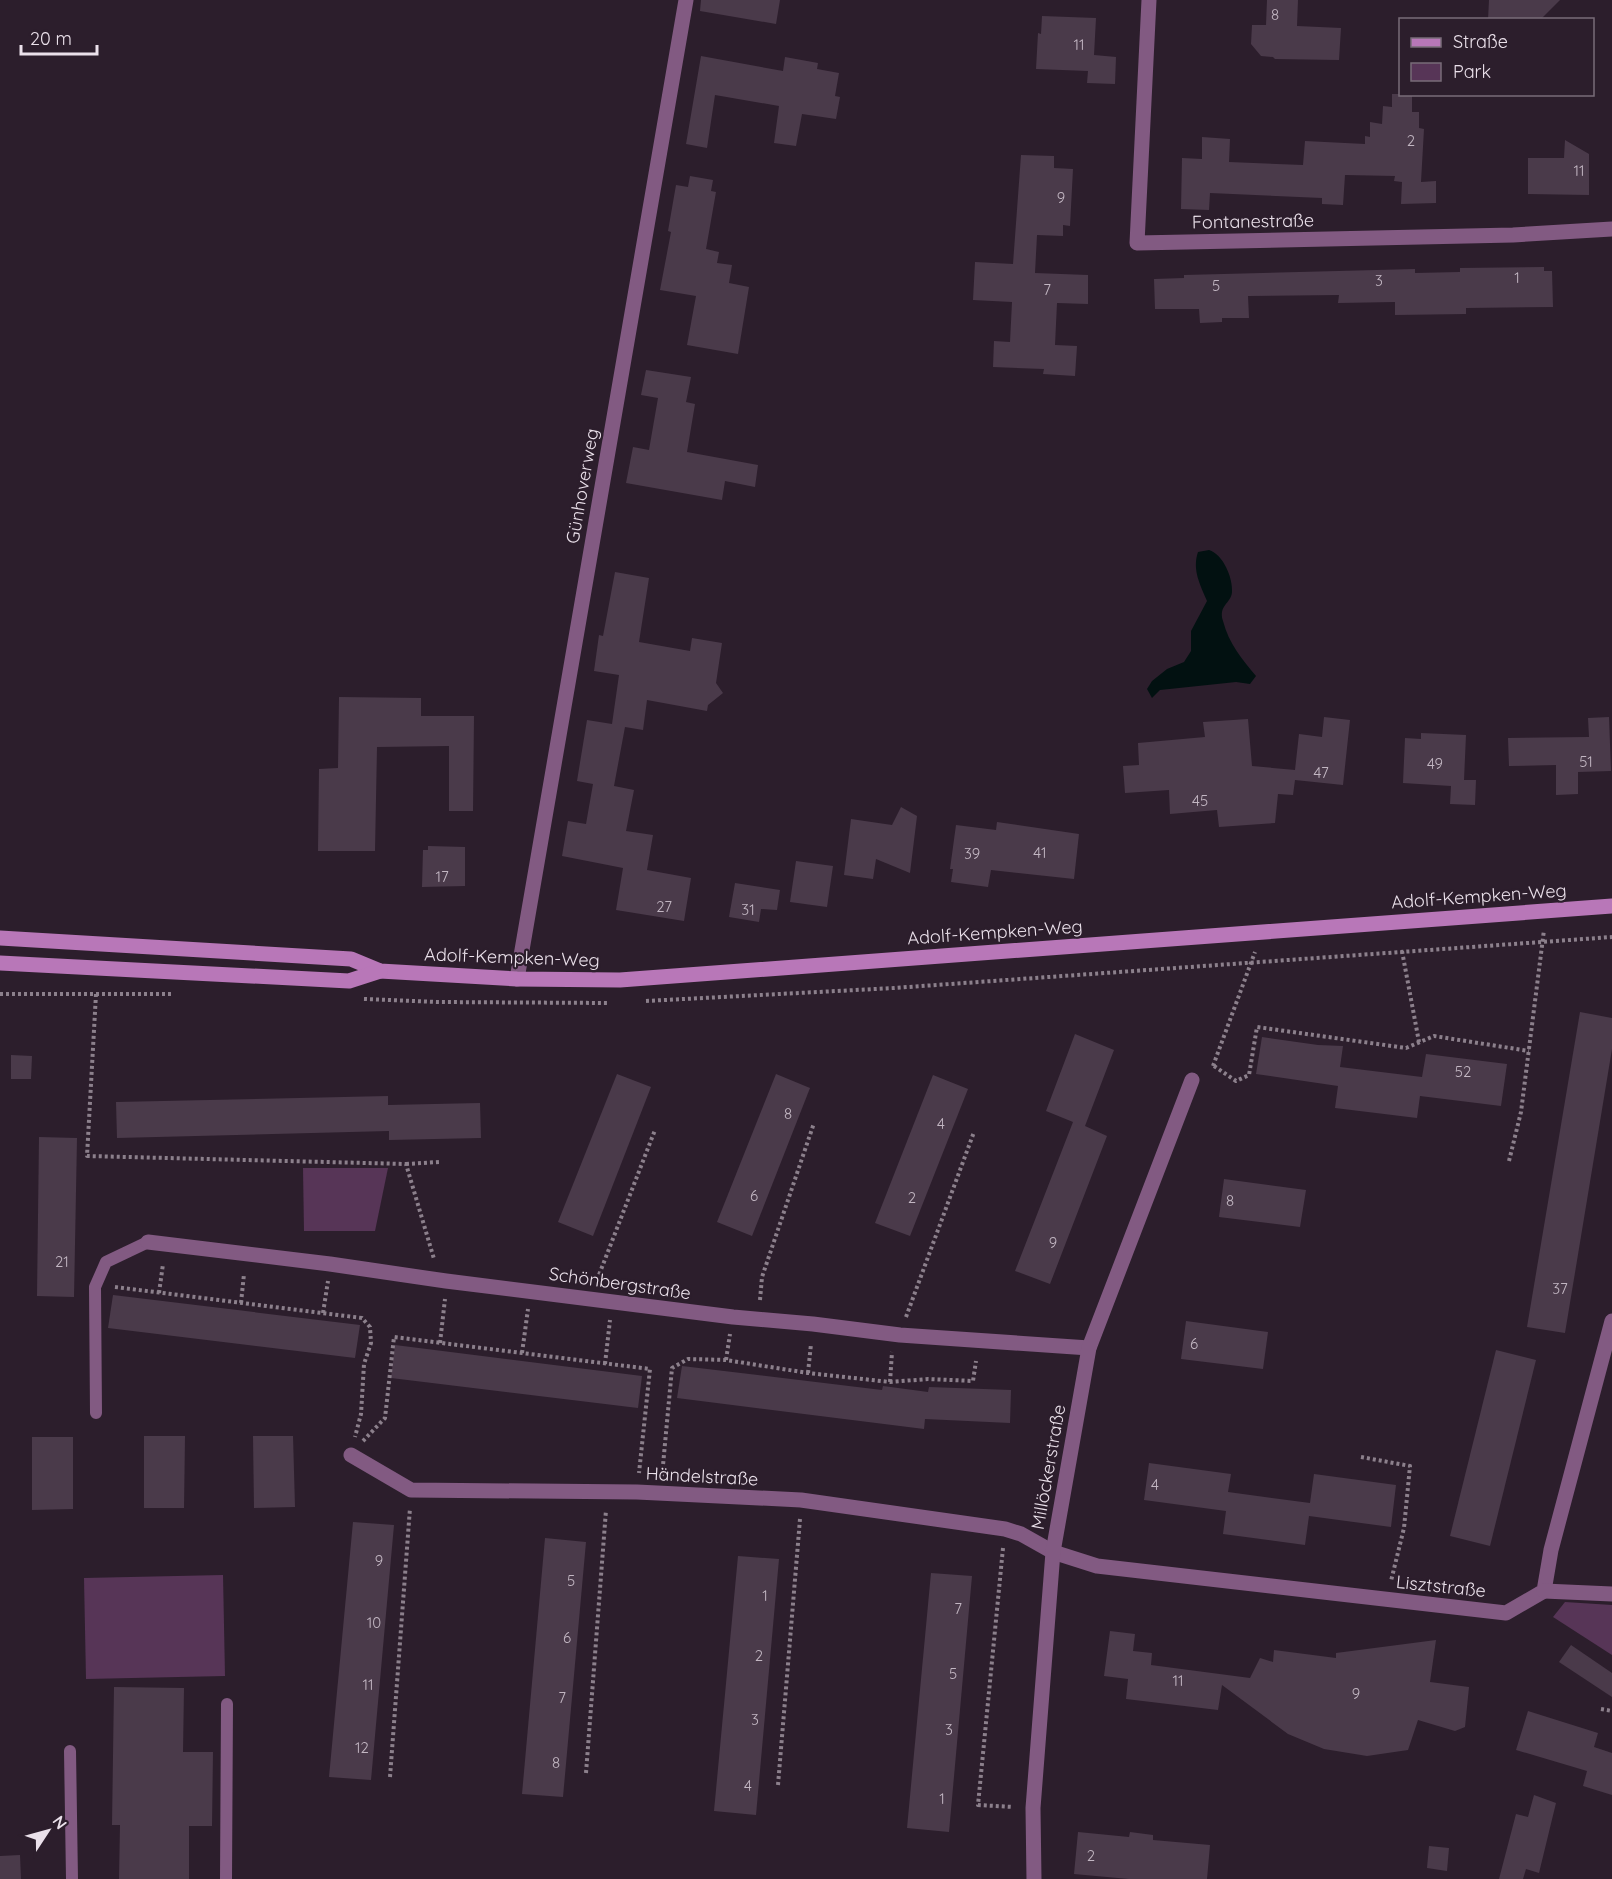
<svg xmlns="http://www.w3.org/2000/svg" width="1612" height="1879" viewBox="0 0 1612 1879" font-family="Quicksand,sans-serif">
	<style>
		.green { fill: #573557 }
		.water { fill: #021111 }
		.building { fill: #4a3a4a }
		.lines { fill: none; stroke-linecap: round; stroke-linejoin: round }
		.path { stroke: #8c808c; stroke-width: 4; stroke-dasharray: 3 3; stroke-linecap: butt }
		.service { stroke: #825a82; stroke-width: 12 }
		.minor { stroke: #825a82; stroke-width: 15 }
		.secondary { stroke: #b877b8; stroke-width: 15 }
		.labels { text-anchor: middle; dominant-baseline: central; stroke-width: 4.5; stroke-linejoin: round; paint-order: stroke }
		.number-label { font-size: 15px; fill: #c3b7c3 }
		.street-label { font-size: 18px; fill: #ebe1eb; stroke: #2c1e2c }
	</style>
	<rect width="100%" height="100%" fill="#2c1e2c"/>
	<!-- green -->
	<g class="green">
		<path d="M303 1168H388L375 1231H304Z"/>
		<path d="M223 1575 225 1676 86 1679 84 1578Z"/>
		<path d="M1565 1602 1612 1605V1655L1553 1617Z"/>
	</g>
	<!-- water -->
	<path class="water" d="M1209 550C1223 554 1233 578 1232 592 1231 604 1218 605 1223 621 1229 644 1242 659 1256 676L1250 684 1236 682 1160 690 1152 698 1147 689 1152 681 1167 669 1184 662 1191 651V631L1207 601C1200 584 1192 570 1198 552Z"/>
	<!-- building -->
	<g class="building">
		<path d="M701 0H780L776 24 700 11Z"/>
		<path d="M1267 0H1298L1297 26 1341 28 1339 60 1275 59 1273 57 1261 56 1251 44 1252 25H1266Z"/>
		<path d="M1489 0H1560L1540 20H1488Z"/>
		<path d="M1042 16 1096 18 1094 55 1116 57 1115 84 1087 83 1088 71 1036 69 1038 33 1041 34Z"/>
		<path d="M701 56 783 71 785 57 818 63 817 69 839 73 835 96 840 97 836 119 802 114 796 146 774 143 779 106 715 95 707 148 686 144Z"/>
		<path d="M1392 94H1412V112H1419V128L1424 129 1421 182 1436 181V203L1401 204 1402 182 1394 181 1395 176 1345 175 1343 205 1322 204V198L1210 193 1209 210 1181 209 1182 158 1202 159V137L1230 139 1229 162 1303 165 1305 141 1365 144V136L1370 137V122L1382 124 1383 106 1392 107Z"/>
		<path d="M1565 140 1589 154V195L1528 194V158H1564Z"/>
		<path d="M1021 155 1054 156V168L1073 169 1070 226 1063 225V236L1037 235 1035 273 1088 275V304L1057 303 1055 345 1077 346 1075 376 1043 374 1044 369 993 367 994 341 1010 342 1012 302 973 300 975 262 1013 264Z"/>
		<path d="M690 176 713 180 711 191 716 192 706 249 719 252 717 263 732 265 729 283 749 287 738 354 687 345 696 296 660 290 671 232 668 231 676 185 688 187Z"/>
		<path d="M1544 267V271H1552L1553 307 1466 308V314L1395 315V302L1338 303 1339 295 1248 296 1249 318H1222V322L1200 323 1199 309H1155L1154 279 1184 278V275L1415 269V273L1460 272V268Z"/>
		<path d="M646 370 691 377 686 402 695 404 687 452 758 465 755 487 725 481 722 500 626 483 633 447 649 450 654 421 658 398 641 395Z"/>
		<path d="M615 572 649 578 639 642 690 651 692 638 722 643 716 683 723 693 708 705 707 711 647 700 643 730 625 727 614 786 634 790 626 831 653 835 647 870 691 878 684 921 616 910 623 868 562 856 568 821 586 824 593 784 577 781 587 720 612 724 619 675 594 671 599 635 603 636Z"/>
		<path d="M339 697 421 698V716H474L473 811H449V746L377 747 375 851H318L319 769 338 768Z"/>
		<path d="M1324 717 1350 720 1343 785 1295 780 1293 795 1278 794 1275 823 1219 827 1217 810 1170 814 1169 790 1125 793 1123 766 1139 765 1138 743 1205 737 1203 722 1248 719 1252 766 1295 770 1299 734 1322 737Z"/>
		<path d="M1609 717 1611 771 1578 772V794L1556 795V765L1509 766 1508 738 1589 737 1588 718Z"/>
		<path d="M1421 733 1466 735 1464 780H1476L1475 805 1450 804 1451 786 1403 783 1405 738 1421 739Z"/>
		<path d="M901 807 917 816 910 873 876 859 873 879 844 875 851 819 892 825Z"/>
		<path d="M997 822 1079 834 1074 879 991 870 988 887 951 882 953 869H950L956 825 996 830Z"/>
		<path d="M428 846 465 847V886L422 887 423 850H428Z"/>
		<path d="M796 861 833 866 827 907 790 902Z"/>
		<path d="M735 883 780 890 777 910 761 909 759 922 729 917Z"/>
		<path d="M1580 1012 1612 1018V1049L1565 1333 1527 1327Z"/>
		<path d="M1075 1034 1114 1050 1085 1126 1107 1136 1050 1284 1015 1271 1073 1122 1046 1111Z"/>
		<path d="M1262 1037 1318 1045 1343 1046 1340 1067 1422 1077 1426 1054 1507 1064 1501 1106 1420 1096 1417 1118 1335 1108 1338 1086 1256 1074Z"/>
		<path d="M11 1055 32 1056 31 1079H11Z"/>
		<path d="M617 1074 651 1087 593 1236 558 1222Z"/>
		<path d="M776 1074 810 1088 752 1236 717 1222Z"/>
		<path d="M933 1075 968 1089 910 1236 875 1223Z"/>
		<path d="M388 1096V1105L480 1103 481 1138 389 1140V1131L117 1138 116 1102Z"/>
		<path d="M39 1137 77 1138 74 1297 37 1296Z"/>
		<path d="M1224 1179 1306 1190 1300 1227 1219 1217Z"/>
		<path d="M113 1295 360 1325 355 1358 108 1328Z"/>
		<path d="M1186 1321 1268 1332 1263 1369 1181 1359Z"/>
		<path d="M395 1345 642 1376 638 1408 391 1378Z"/>
		<path d="M1496 1350 1536 1360 1490 1546 1450 1536Z"/>
		<path d="M682 1366 882 1390 883 1386 928 1392 929 1387 1011 1390 1010 1423 925 1419 924 1429 677 1398Z"/>
		<path d="M144 1436H185L184 1508H144Z"/>
		<path d="M253 1436H293L295 1507 254 1508Z"/>
		<path d="M32 1437H73V1509L32 1510Z"/>
		<path d="M1149 1463 1231 1474 1228 1492 1310 1503 1314 1474 1396 1485 1391 1527 1309 1516 1305 1545 1223 1534 1226 1511 1144 1500Z"/>
		<path d="M353 1522 394 1525 371 1780 329 1777Z"/>
		<path d="M545 1538 586 1542 563 1797 522 1794Z"/>
		<path d="M738 1556 779 1559 756 1815 714 1811Z"/>
		<path d="M931 1573 972 1576 949 1832 907 1828Z"/>
		<path d="M1110 1631 1135 1634 1133 1651 1152 1653 1151 1665 1250 1678 1260 1658 1273 1662 1274 1650 1336 1658V1653L1436 1640 1430 1682 1469 1687 1465 1727 1455 1731 1418 1720 1408 1750 1367 1756 1324 1749 1288 1734 1222 1685 1218 1710 1126 1699 1128 1679 1104 1676Z"/>
		<path d="M1571 1645 1612 1673V1697L1559 1662Z"/>
		<path d="M114 1687 184 1688 183 1752H213L212 1826H189V1879H119L120 1825H112Z"/>
		<path d="M1528 1711 1598 1733 1594 1747 1612 1753V1795L1583 1786 1587 1771 1516 1750Z"/>
		<path d="M1534 1795 1556 1803 1539 1873 1526 1869 1523 1879H1499L1516 1814 1528 1817Z"/>
		<path d="M1078 1832 1129 1837 1130 1832 1153 1835V1840L1210 1845 1207 1879H1129L1074 1874Z"/>
		<path d="M1429 1846 1449 1848 1447 1871 1427 1868Z"/>
		<path d="M20 1855 21 1879H0V1856Z"/>
	</g>
	<g class="lines">
		<!-- path -->
		<g class="path">
			<path d="M1402 951 1419 1042"/>
			<path d="M0 994H171"/>
			<path d="M96 994 87 1156 406 1164 434 1259"/>
			<path d="M364 999 438 1002 608 1003"/>
			<path d="M646 1001 894 988 1612 937"/>
			<path d="M1213 1066 1255 952"/>
			<path d="M1214 1066 1236 1081 1249 1075 1257 1027 1406 1048 1434 1036 1529 1051"/>
			<path d="M1509 1161 1521 1112 1544 930"/>
			<path d="M406 1164 439 1162"/>
			<path d="M597 1280 655 1130"/>
			<path d="M115 1287 362 1318 370 1327 371 1343 364 1364 361 1414 355 1437"/>
			<path d="M159 1293 163 1264"/>
			<path d="M760 1300 762 1277 814 1123"/>
			<path d="M241 1303 244 1274"/>
			<path d="M323 1313 328 1281"/>
			<path d="M906 1317 974 1132"/>
			<path d="M440 1343 445 1299"/>
			<path d="M522 1353 528 1309"/>
			<path d="M726 1360 730 1334"/>
			<path d="M605 1364 610 1320"/>
			<path d="M808 1373 811 1344"/>
			<path d="M890 1382 892 1352"/>
			<path d="M363 1441 385 1418 394 1337 650 1369 639 1473"/>
			<path d="M1361 1457 1410 1466 1404 1528 1391 1581"/>
			<path d="M662 1476 672 1368 688 1359 726 1360 808 1373 890 1382 928 1379 973 1381 976 1361"/>
			<path d="M1003 1548 978 1805 1013 1807"/>
			<path d="M1601 1709 1612 1711"/>
			<path d="M586 1773 606 1510"/>
			<path d="M390 1777 410 1508"/>
			<path d="M778 1785 800 1519"/>
		</g>
		<!-- service -->
		<g class="service">
			<path d="M96 1413 95 1287 106 1262 148 1242"/>
			<path d="M70 1751 72 1879"/>
			<path d="M226 1879 227 1704"/>
		</g>
		<!-- minor -->
		<g class="minor">
			<path d="M1149 0 1137 243 1513 235 1612 229"/>
			<path d="M517 979 686 0"/>
			<path d="M148 1242 330 1264 446 1281 733 1317 813 1324 900 1335 1089 1348"/>
			<path d="M351 1455 411 1490 637 1492 801 1500 1005 1529 1021 1534 1053 1552 1097 1566 1506 1613 1544 1591 1551 1550 1612 1321"/>
			<path d="M1544 1591 1612 1594"/>
			<path d="M1034 1879 1033 1808 1053 1552 1089 1348 1192 1080"/>
		</g>
		<!-- secondary -->
		<g class="secondary">
			<path d="M0 938 351 959 380 971 517 979 620 980 1612 906"/>
			<path d="M0 963 349 981 380 971"/>
		</g>
	</g>
	<g class="labels">
		<!-- number labels -->
		<g class="number-label">
			<text x="1275" y="14">8</text>
			<text x="1079" y="44">11</text>
			<text x="1411" y="140">2</text>
			<text x="1579" y="170">11</text>
			<text x="1061" y="197">9</text>
			<text x="1517" y="277">1</text>
			<text x="1379" y="280">3</text>
			<text x="1216" y="285">5</text>
			<text x="1047" y="289">7</text>
			<text x="1586" y="761">51</text>
			<text x="1435" y="763">49</text>
			<text x="1321" y="772">47</text>
			<text x="1200" y="800">45</text>
			<text x="1040" y="852">41</text>
			<text x="972" y="853">39</text>
			<text x="442" y="876">17</text>
			<text x="664" y="906">27</text>
			<text x="748" y="909">31</text>
			<text x="1463" y="1071">52</text>
			<text x="788" y="1113">8</text>
			<text x="941" y="1123">4</text>
			<text x="754" y="1195">6</text>
			<text x="912" y="1197">2</text>
			<text x="1230" y="1200">8</text>
			<text x="1053" y="1242">9</text>
			<text x="62" y="1261">21</text>
			<text x="1560" y="1288">37</text>
			<text x="1194" y="1343">6</text>
			<text x="1155" y="1484">4</text>
			<text x="379" y="1560">9</text>
			<text x="571" y="1580">5</text>
			<text x="765" y="1595">1</text>
			<text x="958" y="1608">7</text>
			<text x="374" y="1622">10</text>
			<text x="567" y="1637">6</text>
			<text x="759" y="1655">2</text>
			<text x="953" y="1673">5</text>
			<text x="1178" y="1680">11</text>
			<text x="368" y="1684">11</text>
			<text x="1356" y="1693">9</text>
			<text x="562" y="1697">7</text>
			<text x="755" y="1719">3</text>
			<text x="949" y="1729">3</text>
			<text x="362" y="1747">12</text>
			<text x="556" y="1762">8</text>
			<text x="748" y="1785">4</text>
			<text x="942" y="1798">1</text>
			<text x="1091" y="1855">2</text>
		</g>
		<!-- street labels -->
		<g class="street-label">
			<text transform="translate(1253 221) rotate(-1)">Fontanestraße</text>
			<text transform="translate(582 486) rotate(-80)">Günhoverweg</text>
			<text transform="translate(1479 896) rotate(-4)">Adolf-Kempken-Weg</text>
			<text transform="translate(995 932) rotate(-4)">Adolf-Kempken-Weg</text>
			<text transform="translate(512 957) rotate(2)">Adolf-Kempken-Weg</text>
			<text transform="translate(620 1283) rotate(8)">Schönbergstraße</text>
			<text transform="translate(1048 1467) rotate(-80)">Millöckerstraße</text>
			<text transform="translate(702 1476) rotate(3)">Händelstraße</text>
			<text transform="translate(1441 1586) rotate(6)">Lisztstraße</text>
		</g>
	</g>
	<!-- legend -->
	<rect x="1399" y="18" width="195" height="78" fill="#2c1e2c" stroke="#786c78" stroke-width="1.5"/>
	<rect x="1411" y="38" width="30" height="9" fill="#b877b8" stroke="#786c78" stroke-width="1.5"/>
	<text x="1453" y="48" font-size="18" fill="#ebe1eb">Straße</text>
	<rect x="1411" y="63" width="30" height="18" fill="#573557" stroke="#786c78" stroke-width="1.5"/>
	<text x="1453" y="78" font-size="18" fill="#ebe1eb">Park</text>
	<!-- north arrow -->
	<g transform="translate(48 1831) rotate(54)" stroke="#2c1e2c" stroke-width="4.5" paint-order="stroke">
	<path d="M0-4.5L10 22L0 15L-10 22Z" fill="#ebe1eb"/>
	<text y="-9" font-size="16" font-weight="bold" text-anchor="middle" fill="#ebe1eb">N</text>
	</g>
	<!-- scale -->
	<path d="M21 45v9h76v-9" fill="none" stroke="#ebe1eb" stroke-width="3"/>
	<text x="30" y="45" font-size="18" fill="#ebe1eb" stroke="#2c1e2c" stroke-width="4.5" paint-order="stroke">20 m</text>
</svg>
